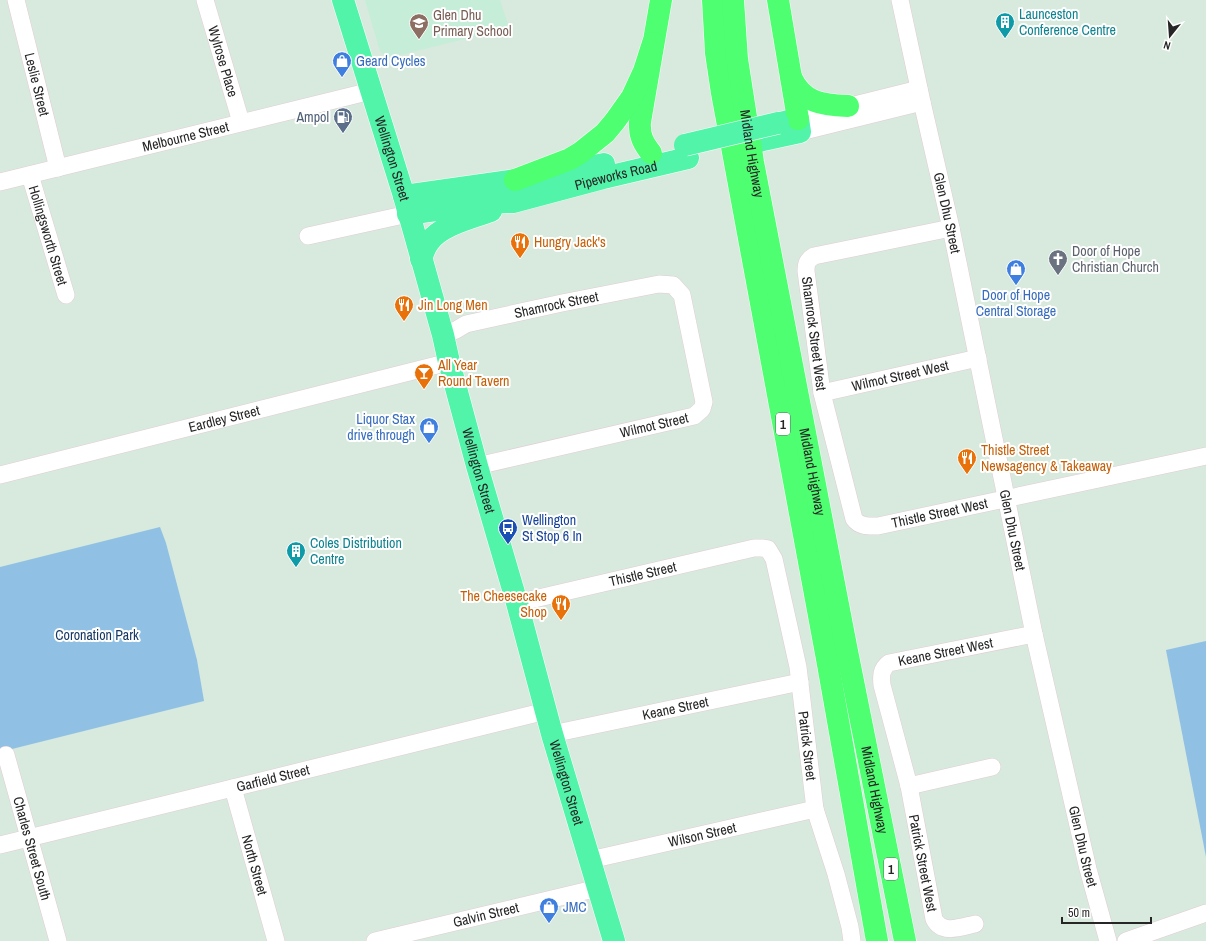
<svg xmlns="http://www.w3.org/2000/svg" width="1206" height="941" viewBox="0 0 1206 941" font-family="'Archivo Narrow',sans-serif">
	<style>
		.education { fill: #c5edd7 }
		.green { fill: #90c0e4 }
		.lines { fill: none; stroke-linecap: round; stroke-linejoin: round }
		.minor-casing { stroke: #e1ccd5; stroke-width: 18 }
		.major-casing { stroke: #fff; stroke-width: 23 }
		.highway-casing { stroke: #fff; stroke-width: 23 }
		.minor { stroke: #fff; stroke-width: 17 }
		.major { stroke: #52f4a9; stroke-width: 22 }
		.highway { stroke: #4dff71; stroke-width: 22 }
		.major-bridge-casing { stroke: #fff; stroke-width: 23; stroke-linecap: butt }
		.major-bridge { stroke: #52f4a9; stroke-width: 22 }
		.labels { text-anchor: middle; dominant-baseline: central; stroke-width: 4; stroke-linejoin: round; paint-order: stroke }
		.shield { fill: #fff; stroke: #676767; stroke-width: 1 }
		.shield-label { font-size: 13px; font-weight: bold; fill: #262626 }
		.culture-label { font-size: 14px; fill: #0d838f; stroke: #fff; text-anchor: start }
		.education-label { font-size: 14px; fill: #785e54; stroke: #fff; text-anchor: start }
		.street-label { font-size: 14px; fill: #262626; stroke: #fff }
		.shop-label { font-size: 14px; fill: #366cbe; stroke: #fff; text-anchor: start }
		.service-label { font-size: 14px; fill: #4e5e75; stroke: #fff; text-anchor: end }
		.food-label { font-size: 14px; fill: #c56008; stroke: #fff; text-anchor: start }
		.worship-label { font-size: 14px; fill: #5b616d; stroke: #fff; text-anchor: start }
		.transit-label { font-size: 14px; fill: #164399; stroke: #fff; text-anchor: start }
		.park-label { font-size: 14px; fill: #163863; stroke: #fff }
	</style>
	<rect width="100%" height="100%" fill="#d7eadd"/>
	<!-- education -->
	<path class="education" d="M365 0H500L509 28 392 57 386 56 380 51Z"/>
	<!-- green -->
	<g class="green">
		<path d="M160 527 166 543 197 660 204 701 0 752V567Z"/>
		<path d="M1206 641V857L1166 650Z"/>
	</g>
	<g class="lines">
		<!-- minor casing -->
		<g class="minor-casing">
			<g id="minor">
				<path id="s1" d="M16 0 58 168"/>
				<path id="s2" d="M205 0 241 122"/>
				<path id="s3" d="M900 0 922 102 951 228 1034 634 1088 869 1108 941"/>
				<path d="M798 119 919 89"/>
				<path d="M800 132 922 102"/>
				<path id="s4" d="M30 175 66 295"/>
				<path id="s5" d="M0 182 371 91"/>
				<path id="s6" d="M951 228 814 256C807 260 806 264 806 271L822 393 854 519C860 527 869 526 878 526L1206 456"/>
				<path d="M308 236 408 214"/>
				<path id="s7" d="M443 335 456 330 466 324 562 303 659 284 673 285 682 295 704 402 702 409 694 416 477 466"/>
				<path id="s8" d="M822 393 978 358"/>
				<path id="s9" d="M0 475 449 362"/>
				<path id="s10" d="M517 603 754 548H762L768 549 774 559 798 667 815 809 836 874 850 927 852 941"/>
				<path id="s11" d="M552 734 800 682"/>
				<path id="s12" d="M6 755 58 941"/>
				<path d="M909 786 992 767"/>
				<path id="s13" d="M233 788 276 941"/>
				<path id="s14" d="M0 845 546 711"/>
				<path id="s15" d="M590 860 815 809"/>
				<path id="s16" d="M975 924C961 927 942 935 934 919L909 786 882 685C881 676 881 669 889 663L1034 634"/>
				<path id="s17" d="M375 941 598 888"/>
				<path d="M1126 941 1206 913"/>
			</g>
		</g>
		<!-- major casing -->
		<g class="major-casing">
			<g id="major">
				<path id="s18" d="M343 0 404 196 443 335 449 362 477 466 517 603 552 734 614 941"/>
				<path d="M759 141 800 132 798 119 780 123"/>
				<path d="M404 196 557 174 604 164"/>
				<path id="s19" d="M408 214 484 203 513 202 603 178 688 158"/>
				<path d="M421 259C423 253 425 247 429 242 441 225 472 218 491 211"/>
			</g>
		</g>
		<!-- highway casing -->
		<g class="highway-casing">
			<g id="highway">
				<path d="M713 0 716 53 722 93 827 659 877 941"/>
				<path id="s20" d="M733 0 737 59 753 162 847 651 905 941"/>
				<path d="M778 0 798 119"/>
				<path d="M791 77C803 103 822 105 848 106"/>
				<path d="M651 153C643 143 639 135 640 122L661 0"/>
				<path d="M515 180 570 159 580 153 605 133 615 121 632 97 644 71 653 43"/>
			</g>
		</g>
		<!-- minor -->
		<use href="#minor" class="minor"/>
		<!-- major -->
		<use href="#major" class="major"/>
		<!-- highway -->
		<use href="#highway" class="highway"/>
		<!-- major-bridge casing -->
		<g class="major-bridge-casing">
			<path id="major-bridge" d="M685 145 778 123"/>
		</g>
		<!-- major-bridge -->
		<use href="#major-bridge" class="major-bridge"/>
	</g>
	<!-- icons -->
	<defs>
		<g id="building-pin" transform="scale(1)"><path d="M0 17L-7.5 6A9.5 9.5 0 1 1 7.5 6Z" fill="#0f9aa8" stroke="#fff"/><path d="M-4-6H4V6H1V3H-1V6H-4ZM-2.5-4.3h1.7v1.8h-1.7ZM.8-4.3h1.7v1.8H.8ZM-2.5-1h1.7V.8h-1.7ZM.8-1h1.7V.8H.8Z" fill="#fff"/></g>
		<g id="school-pin" transform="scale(1)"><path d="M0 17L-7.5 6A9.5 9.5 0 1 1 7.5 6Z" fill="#8d6e63" stroke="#fff"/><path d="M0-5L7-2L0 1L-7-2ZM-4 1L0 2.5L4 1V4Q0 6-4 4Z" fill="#fff"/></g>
		<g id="shop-pin" transform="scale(1)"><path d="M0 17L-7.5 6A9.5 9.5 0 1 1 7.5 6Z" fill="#3f7fe0" stroke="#fff"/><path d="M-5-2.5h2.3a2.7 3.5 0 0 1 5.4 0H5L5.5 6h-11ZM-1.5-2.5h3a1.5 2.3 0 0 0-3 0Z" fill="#fff"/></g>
		<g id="fuel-pin" transform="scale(1)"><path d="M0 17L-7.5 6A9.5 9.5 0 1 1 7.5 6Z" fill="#5c6f8a" stroke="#fff"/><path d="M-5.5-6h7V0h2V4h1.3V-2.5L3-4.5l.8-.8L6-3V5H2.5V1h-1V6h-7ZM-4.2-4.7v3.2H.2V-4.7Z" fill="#fff"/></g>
		<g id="restaurant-pin" transform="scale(1)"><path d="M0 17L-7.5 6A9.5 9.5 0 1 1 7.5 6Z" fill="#e8710a" stroke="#fff"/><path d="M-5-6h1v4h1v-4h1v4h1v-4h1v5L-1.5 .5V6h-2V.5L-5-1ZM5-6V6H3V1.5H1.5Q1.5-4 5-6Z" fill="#fff"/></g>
		<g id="church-pin" transform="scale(1)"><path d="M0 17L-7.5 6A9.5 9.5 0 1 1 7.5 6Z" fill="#6b7280" stroke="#fff"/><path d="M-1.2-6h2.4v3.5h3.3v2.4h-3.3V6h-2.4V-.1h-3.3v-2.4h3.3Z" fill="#fff"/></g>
		<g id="bar-pin" transform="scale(1)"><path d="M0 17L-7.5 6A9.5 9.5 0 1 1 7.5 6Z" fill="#e8710a" stroke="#fff"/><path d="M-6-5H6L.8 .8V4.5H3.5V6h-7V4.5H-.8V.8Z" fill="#fff"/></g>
		<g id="bus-pin" transform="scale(1)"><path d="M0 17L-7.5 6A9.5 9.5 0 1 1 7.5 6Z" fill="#1a4fb4" stroke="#fff"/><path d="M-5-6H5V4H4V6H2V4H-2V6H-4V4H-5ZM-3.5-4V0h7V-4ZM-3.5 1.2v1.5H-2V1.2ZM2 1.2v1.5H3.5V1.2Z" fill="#fff"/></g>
	</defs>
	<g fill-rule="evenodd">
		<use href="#building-pin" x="1005" y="22"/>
		<use href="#school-pin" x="419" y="23"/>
		<use href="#shop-pin" x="342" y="61"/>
		<use href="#fuel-pin" x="343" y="117"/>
		<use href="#restaurant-pin" x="520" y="242"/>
		<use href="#church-pin" x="1058" y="259"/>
		<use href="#shop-pin" x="1016" y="269"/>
		<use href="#restaurant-pin" x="404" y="305"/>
		<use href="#bar-pin" x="424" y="373"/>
		<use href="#shop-pin" x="429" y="427"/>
		<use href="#restaurant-pin" x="967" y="458"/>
		<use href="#bus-pin" x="508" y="528"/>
		<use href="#building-pin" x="296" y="551"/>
		<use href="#restaurant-pin" x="561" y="604"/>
		<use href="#shop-pin" x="549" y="907"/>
	</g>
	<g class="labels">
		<!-- shield labels -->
		<g class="shield">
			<rect x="776" y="413" width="14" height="22" rx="3"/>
			<rect x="884" y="858" width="14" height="22" rx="3"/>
		</g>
		<g class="shield-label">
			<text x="783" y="424">1</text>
			<text x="891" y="869">1</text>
		</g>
		<!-- culture labels -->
		<g class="culture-label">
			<text x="1019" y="14">Launceston<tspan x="1019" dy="16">Conference Centre</tspan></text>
			<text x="310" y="543">Coles Distribution<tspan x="310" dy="16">Centre</tspan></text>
		</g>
		<!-- education labels -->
		<g class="education-label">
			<text x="433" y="15">Glen Dhu<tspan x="433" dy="16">Primary School</tspan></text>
		</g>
		<!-- street labels -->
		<g class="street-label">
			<text stroke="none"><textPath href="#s2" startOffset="64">Wylrose Place</textPath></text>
			<text stroke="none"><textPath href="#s1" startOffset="87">Leslie Street</textPath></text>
			<text stroke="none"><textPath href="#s5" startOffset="191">Melbourne Street</textPath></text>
			<text stroke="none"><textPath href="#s20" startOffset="155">Midland Highway</textPath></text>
			<text stroke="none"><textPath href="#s18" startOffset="166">Wellington Street</textPath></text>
			<text stroke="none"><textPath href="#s19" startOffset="212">Pipeworks Road</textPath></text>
			<text stroke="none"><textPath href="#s3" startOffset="218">Glen Dhu Street</textPath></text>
			<text stroke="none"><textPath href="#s4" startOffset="63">Hollingsworth Street</textPath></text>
			<text stroke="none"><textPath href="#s7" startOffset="118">Shamrock Street</textPath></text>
			<text stroke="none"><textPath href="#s6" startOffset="221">Shamrock Street West</textPath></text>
			<text stroke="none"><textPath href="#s8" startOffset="80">Wilmot Street West</textPath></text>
			<text stroke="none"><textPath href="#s9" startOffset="231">Eardley Street</textPath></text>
			<text transform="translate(654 425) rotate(-13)">Wilmot Street</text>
			<text stroke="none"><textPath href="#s18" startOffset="490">Wellington Street</textPath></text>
			<text stroke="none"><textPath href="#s20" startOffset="479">Midland Highway</textPath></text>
			<text stroke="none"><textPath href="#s6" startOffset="500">Thistle Street West</textPath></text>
			<text stroke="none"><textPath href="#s3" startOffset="542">Glen Dhu Street</textPath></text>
			<text stroke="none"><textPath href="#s10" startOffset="129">Thistle Street</textPath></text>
			<text stroke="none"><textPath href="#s16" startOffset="367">Keane Street West</textPath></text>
			<text stroke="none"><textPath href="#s11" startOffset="126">Keane Street</textPath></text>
			<text stroke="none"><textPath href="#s10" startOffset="459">Patrick Street</textPath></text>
			<text stroke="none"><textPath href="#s14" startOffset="281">Garfield Street</textPath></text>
			<text stroke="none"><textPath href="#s18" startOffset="814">Wellington Street</textPath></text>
			<text stroke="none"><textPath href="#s20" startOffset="803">Midland Highway</textPath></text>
			<text stroke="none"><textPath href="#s15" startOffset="115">Wilson Street</textPath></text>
			<text stroke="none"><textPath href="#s3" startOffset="866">Glen Dhu Street</textPath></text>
			<text stroke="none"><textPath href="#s12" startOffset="97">Charles Street South</textPath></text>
			<text transform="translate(923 863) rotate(79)">Patrick Street West</text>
			<text stroke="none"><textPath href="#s13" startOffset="80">North Street</textPath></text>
			<text stroke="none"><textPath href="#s17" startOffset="114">Galvin Street</textPath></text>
		</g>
		<!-- shop labels -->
		<g class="shop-label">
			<text x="356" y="61">Geard Cycles</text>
			<text x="1016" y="295" text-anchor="middle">Door of Hope<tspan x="1016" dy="16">Central Storage</tspan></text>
			<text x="415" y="419" text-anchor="end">Liquor Stax<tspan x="415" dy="16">drive through</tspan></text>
			<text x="563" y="907">JMC</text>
		</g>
		<!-- service labels -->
		<g class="service-label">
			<text x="329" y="117">Ampol</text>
		</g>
		<!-- food labels -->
		<g class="food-label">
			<text x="534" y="242">Hungry Jack's</text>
			<text x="418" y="305">Jin Long Men</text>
			<text x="438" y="365">All Year<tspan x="438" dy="16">Round Tavern</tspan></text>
			<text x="981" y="450">Thistle Street<tspan x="981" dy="16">Newsagency &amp; Takeaway</tspan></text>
			<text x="547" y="596" text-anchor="end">The Cheesecake<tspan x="547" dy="16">Shop</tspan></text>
		</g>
		<!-- worship labels -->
		<g class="worship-label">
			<text x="1072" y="251">Door of Hope<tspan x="1072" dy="16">Christian Church</tspan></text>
		</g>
		<!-- transit labels -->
		<g class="transit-label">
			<text x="522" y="520">Wellington<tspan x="522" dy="16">St Stop 6 In</tspan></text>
		</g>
		<!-- park labels -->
		<g class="park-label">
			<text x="97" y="635">Coronation Park</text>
		</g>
	</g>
	<!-- north arrow -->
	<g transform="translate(1170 36) rotate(197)" stroke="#ffffff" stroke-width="3" paint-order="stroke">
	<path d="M0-3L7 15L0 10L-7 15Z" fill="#262626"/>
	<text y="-6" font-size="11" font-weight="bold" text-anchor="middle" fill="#262626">N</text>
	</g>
	<!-- scale -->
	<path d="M1062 917v6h89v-6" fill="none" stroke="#262626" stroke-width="2"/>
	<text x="1068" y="917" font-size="12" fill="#262626" stroke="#ffffff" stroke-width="3" paint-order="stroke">50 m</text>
</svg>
